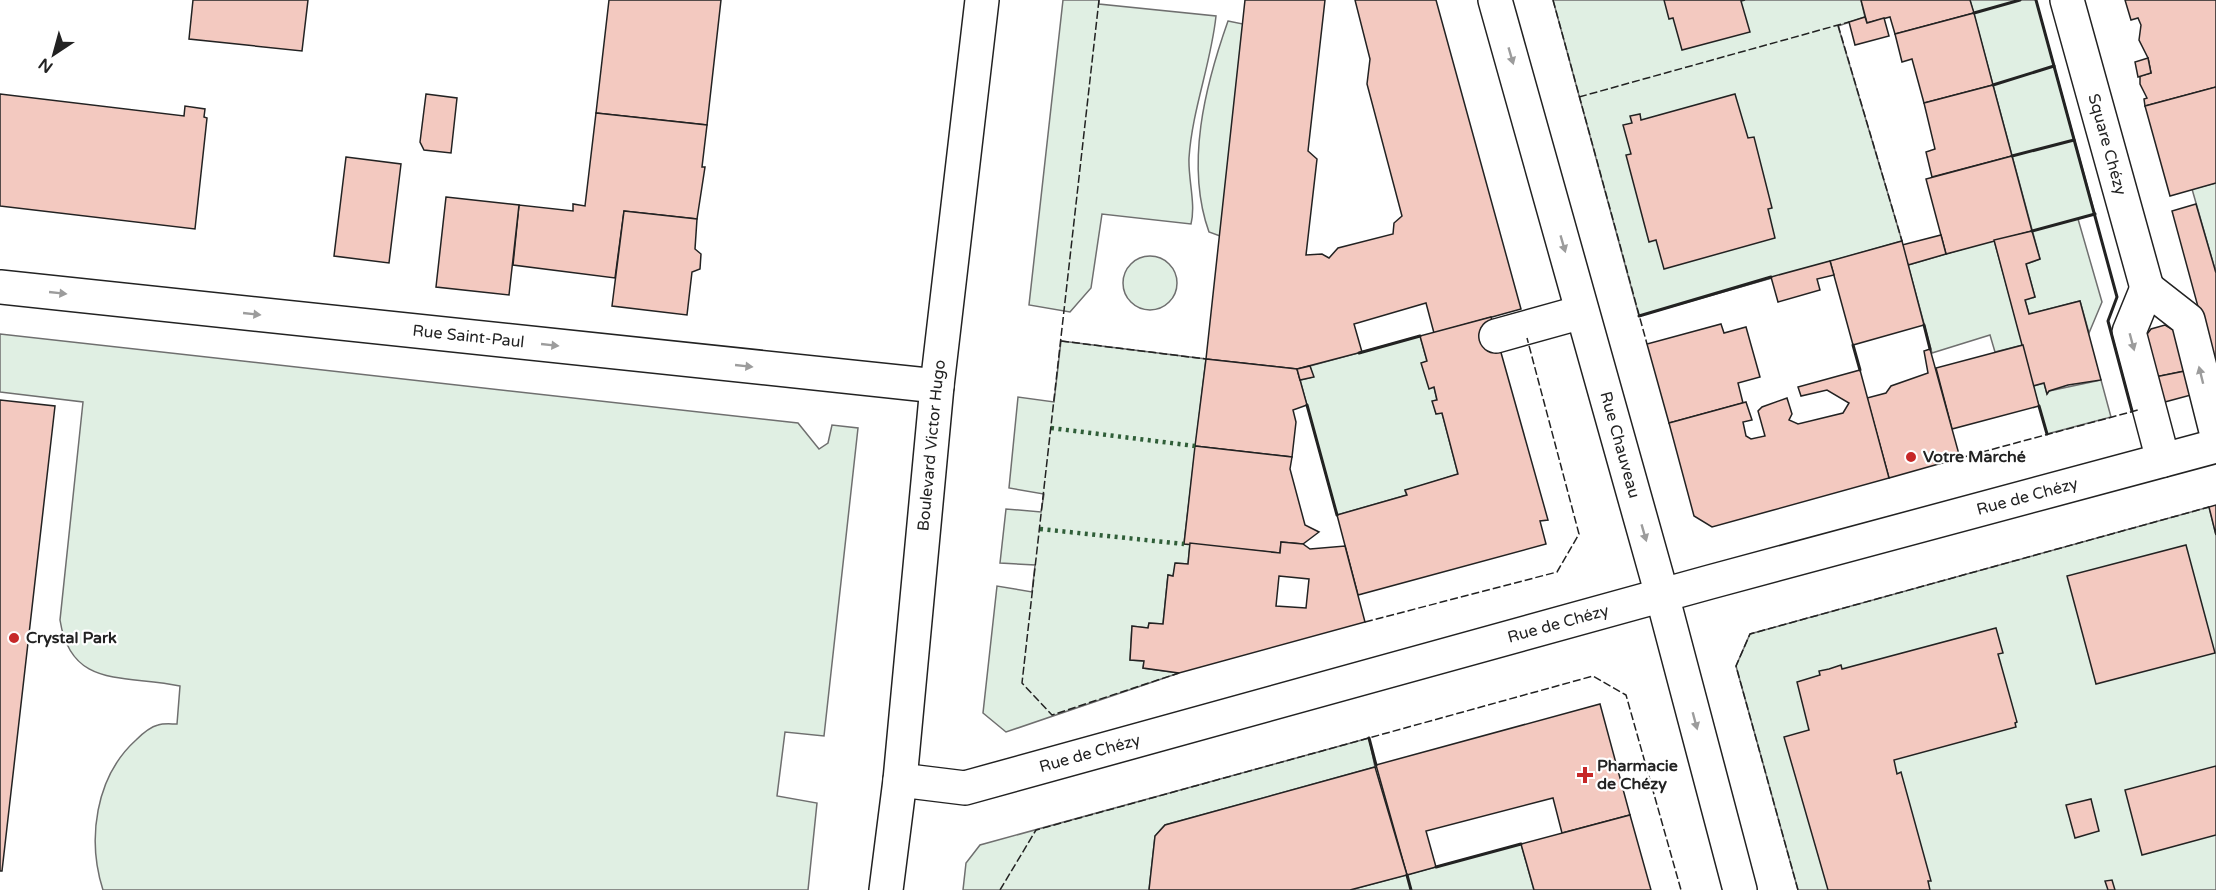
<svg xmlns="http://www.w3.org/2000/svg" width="2216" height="890" viewBox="0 0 2216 890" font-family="'Varela Round',sans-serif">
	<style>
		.green { fill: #e0efe3; stroke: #6f6f6f; stroke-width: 1.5 }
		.building { fill: #f3c9c0; stroke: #222; stroke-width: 1.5; fill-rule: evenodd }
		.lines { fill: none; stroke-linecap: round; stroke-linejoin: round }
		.minor-casing { stroke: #222; stroke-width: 36 }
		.minor { stroke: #fff; stroke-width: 33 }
		.hedge { stroke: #2f5e38; stroke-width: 4.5; stroke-dasharray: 3 4.5; stroke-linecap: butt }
		.fence { stroke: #222; stroke-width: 1.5; stroke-dasharray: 8 3; stroke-linecap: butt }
		.wall { stroke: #222; stroke-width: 3 }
		.oneway { fill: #9c9c9c }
		.poi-dot { fill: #c62828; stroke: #fff; stroke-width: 2 }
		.labels { text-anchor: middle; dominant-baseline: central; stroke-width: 4.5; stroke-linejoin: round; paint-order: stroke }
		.street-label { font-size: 16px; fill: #222; stroke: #fff }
		.poi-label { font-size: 16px; font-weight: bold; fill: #222; stroke: #fff; text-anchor: start }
	</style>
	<rect width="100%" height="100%" fill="#fff"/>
	<!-- green -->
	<g class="green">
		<path d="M1063 0H1099V4L1216 16C1211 64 1192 110 1189 158 1188 179 1196 204 1191 224L1102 214 1091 288 1070 312 1029 305Z"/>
		<path d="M1553 0H1861L1865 17 1838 26 1902 241 1639 316Z"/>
		<path d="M1970 0H2036L2095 214 2078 219 2102 302 2089 333 2080 301 2029 314 2025 300 2035 297 2026 264 2040 259Z"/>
		<path d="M1228 21 1243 24 1220 236 1209 232C1185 165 1205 86 1228 21Z"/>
		<path d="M2216 183V273L2192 189Z"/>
		<path d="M1994 240 2023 345 1995 352 1990 335 1932 353 1908 265Z"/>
		<circle cx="1150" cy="283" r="27"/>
		<path d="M0 334 798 423 819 449 828 443 832 425 858 428 824 736 785 732 777 796 817 803 808 890H103C87 840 95 777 136 740 142 734 150 727 158 725 164 723 171 724 177 724L180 686C125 674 71 690 60 620L83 402 0 392Z"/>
		<path d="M1420 336 1427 361 1430 388 1434 387 1437 400 1433 401 1436 414 1442 413 1458 474 1405 491 1407 495 1337 515 1300 380 1313 377 1310 366Z"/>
		<path d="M1061 341 1206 359 1184 543H1190L1188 564 1176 563 1173 576 1168 575 1163 624 1149 623 1148 628 1132 626 1130 660 1144 661 1143 668 1179 673 1006 732 983 713 997 586 1032 592 1035 565 1000 563 1006 509 1041 512 1044 494 1009 488 1018 397 1054 402Z"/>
		<path d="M2101 380 2111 417 2047 434 2033 386 2044 383 2047 394 2049 391Z"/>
		<path d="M2209 507 2216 535V890H1798L1736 666 1750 634Z"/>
		<path d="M1369 738 1375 767 1165 825 1155 836 1149 890H963L966 863 980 845Z"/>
		<path d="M1521 844 1534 890H1350Z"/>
	</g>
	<!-- building -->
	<g class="building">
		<path d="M193 0H308L302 51 189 39Z"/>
		<path d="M609 0H721L707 125 596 113Z"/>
		<path d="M1245 0H1325L1308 151 1317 159 1306 255 1322 254 1329 258 1338 248 1393 234 1394 223 1402 216 1367 84 1370 59 1355 0H1436L1521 309 1434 333 1426 303 1354 324 1362 352 1297 369 1206 359Z"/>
		<path d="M1664 0H1745L1741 1 1750 32 1682 50 1673 18 1669 19Z"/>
		<path d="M1861 0H1970L1974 13 1895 34 1890 17 1867 23Z"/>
		<path d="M2125 0H2216V87L2145 106 2144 99 2147 98 2140 84V76L2151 73 2148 58 2139 40 2141 25 2138 18 2131 20Z"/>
		<path d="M1974 13 1993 85 1924 103 1912 59 1902 62 1895 34Z"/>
		<path d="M1865 17 1867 23 1884 18 1889 36 1855 45 1849 22Z"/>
		<path d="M2148 58 2151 73 2138 77 2135 62Z"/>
		<path d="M1993 85 2012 156 1932 177 1926 152 1935 149 1924 103Z"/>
		<path d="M2216 87V183L2170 196 2145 106Z"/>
		<path d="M0 94 184 116 185 106 205 109 204 117 207 118 195 229 0 206Z"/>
		<path d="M426 94 457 98 451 153 424 150 420 142Z"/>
		<path d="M1735 94 1748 138 1754 137 1772 208 1768 209 1775 238 1664 269 1656 240 1649 242 1626 155 1631 154 1623 125 1632 123 1630 116 1640 114 1641 120Z"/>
		<path d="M596 113 707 125 702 167H705L697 219 624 211 615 278 513 265 519 205 573 211V204L585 206Z"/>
		<path d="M2012 156 2032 231 1946 254 1926 179Z"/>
		<path d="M346 157 401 164 389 263 334 256Z"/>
		<path d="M446 197 519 205 509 295 436 287Z"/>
		<path d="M2196 204 2216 273V373L2172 211Z"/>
		<path d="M624 211 697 219 695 249 701 254 700 269 692 272 687 315 612 306Z"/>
		<path d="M2032 231 2040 259 2026 264 2035 297 2025 300 2029 314 2080 301 2101 380 2068 385 2049 391 2047 394 2044 383 2033 386 1994 240Z"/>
		<path d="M1941 235 1946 254 1908 265 1902 245Z"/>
		<path d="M1902 241 1924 325 1853 345 1830 261Z"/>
		<path d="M1830 261 1834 275 1817 279 1820 290 1778 302 1771 277Z"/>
		<path d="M1491 317 1548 520 1540 521 1546 544 1358 595 1337 515 1407 495 1405 490 1458 474 1442 413 1436 414 1432 401 1437 400 1434 387 1429 389 1421 363 1427 361 1420 336Z"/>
		<path d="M1721 324 1724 333 1746 327 1760 377 1738 383 1743 403 1669 423 1647 344Z"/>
		<path d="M2165 325 2175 331 2185 371 2155 377 2144 338 2151 329Z"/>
		<path d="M2023 345 2039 406 1952 429 1936 368Z"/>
		<path d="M1930 349 1960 458 1889 478 1867 398 1886 393 1891 386 1928 373 1924 351Z"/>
		<path d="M1206 359 1297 369 1307 405 1293 410 1296 422 1292 457 1195 446Z"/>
		<path d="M1310 366 1314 377 1300 380 1297 369Z"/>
		<path d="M1860 370 1889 478 1712 527 1694 516 1669 423 1746 402 1752 420 1743 422 1746 436 1751 439 1765 436 1758 411 1762 407 1787 398 1792 414 1789 420 1798 424 1843 413 1849 403 1827 390 1801 396 1798 387Z"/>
		<path d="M2185 371 2191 395 2161 403 2155 377Z"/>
		<path d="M0 400 55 406 2 871H0Z"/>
		<path d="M1195 446 1292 457 1290 469 1305 525 1319 532 1303 544 1281 542 1280 553 1184 544Z"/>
		<path d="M2216 505V535L2209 507Z"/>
		<path d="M1281 542 1303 544 1310 549 1345 546 1365 622 1179 673 1143 668 1144 661 1130 660 1132 626 1148 628 1149 623 1163 624 1168 575 1173 576 1175 563 1188 564 1190 543 1280 553ZM1279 576 1309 579 1306 608 1276 606Z"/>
		<path d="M2186 545 2215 653 2096 684 2067 576Z"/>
		<path d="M1996 628 2003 653 1998 654 2017 722 2015 723 2016 727 1894 760 1897 774 1901 772 1931 881H1928L1930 890H1828L1784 737 1809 730 1797 682 1820 675 1819 671 1829 669 1841 665 1842 669Z"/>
		<path d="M1600 704 1630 815 1562 833 1553 798 1426 831 1436 867 1407 875 1376 765Z"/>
		<path d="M2216 766V835L2142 855 2125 790Z"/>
		<path d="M1375 767 1407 875 1350 890H1149L1155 836 1165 825Z"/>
		<path d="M2091 799 2099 831 2075 838 2066 805Z"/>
		<path d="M1630 815 1651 890H1534L1521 844Z"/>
		<path d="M2112 880 2115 890H2108L2105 881Z"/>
	</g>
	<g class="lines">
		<!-- minor casing -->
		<g class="minor-casing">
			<g id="minor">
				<path id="s1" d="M1495 0 1662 595 1740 890"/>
				<path id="s2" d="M2067 0 2147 288"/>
				<path id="s3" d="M0 287 937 386"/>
				<path d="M2147 288 2129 332 2163 460"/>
				<path d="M2147 288 2188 320 2216 431"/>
				<path d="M1496 336 1582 312"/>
				<path id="s4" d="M900 780 965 788 1710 582 2216 446"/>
				<path id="s5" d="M886 890 900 780 937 386 982 0"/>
			</g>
		</g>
		<!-- minor -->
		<use href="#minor" class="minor"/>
		<!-- hedge -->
		<g class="hedge">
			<path d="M1051 428 1195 446"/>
			<path d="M1040 529 1184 544"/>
		</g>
		<!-- fence -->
		<g class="fence">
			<path d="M1099 0 1022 683 1052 715 1179 673"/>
			<path d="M1553 0 1647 344"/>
			<path d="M1838 25 1902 241"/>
			<path d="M1579 97 1849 22"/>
			<path d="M1061 341 1206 359"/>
			<path d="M1960 458 2138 410"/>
			<path d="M1365 622 1557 572 1579 534 1527 338"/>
			<path d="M1000 890 1036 830 1593 676 1626 695 1681 890"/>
			<path d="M1798 890 1736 666 1750 634 2209 507"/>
		</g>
		<!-- wall -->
		<g class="wall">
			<path d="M2036 0 2117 297 2108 321 2132 411"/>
			<path d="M1974 13 2020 0"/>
			<path d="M1993 85 2054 66"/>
			<path d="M2012 156 2074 140"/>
			<path d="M2032 231 2095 214"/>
			<path d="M1639 316 1771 277"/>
			<path d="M1924 325 1930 349"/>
			<path d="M1853 345 1860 370"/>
			<path d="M1359 353 1420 336"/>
			<path d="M1307 405 1337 515"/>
			<path d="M2039 406 2047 434"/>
			<path d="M1369 738 1376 765"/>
			<path d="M1436 867 1521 844"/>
			<path d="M1407 875 1411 890"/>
		</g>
	</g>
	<!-- one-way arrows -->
	<defs><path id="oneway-solid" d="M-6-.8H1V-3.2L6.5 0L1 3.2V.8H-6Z" transform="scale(1.5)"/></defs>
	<g class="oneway">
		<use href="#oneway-solid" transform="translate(1511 56) rotate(74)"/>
		<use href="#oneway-solid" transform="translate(1563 244) rotate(74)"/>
		<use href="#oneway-solid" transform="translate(58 293) rotate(6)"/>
		<use href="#oneway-solid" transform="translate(252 314) rotate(6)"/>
		<use href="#oneway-solid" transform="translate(2132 342) rotate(75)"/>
		<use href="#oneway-solid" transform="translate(550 345) rotate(6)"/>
		<use href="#oneway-solid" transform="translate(744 366) rotate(6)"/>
		<use href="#oneway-solid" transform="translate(2201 375) rotate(-104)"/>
		<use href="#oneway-solid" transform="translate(1644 533) rotate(74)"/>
		<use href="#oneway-solid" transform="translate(1695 721) rotate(75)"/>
	</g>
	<!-- markers -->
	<g class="poi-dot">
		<circle cx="1911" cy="457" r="6"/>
		<circle cx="14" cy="638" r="6"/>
		<path d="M1582 766h6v6h6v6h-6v6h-6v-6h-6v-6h6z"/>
	</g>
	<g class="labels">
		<!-- street labels -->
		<g class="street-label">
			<text stroke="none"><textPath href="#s2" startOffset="150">Square Chézy</textPath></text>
			<text stroke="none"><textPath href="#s3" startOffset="471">Rue Saint-Paul</textPath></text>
			<text stroke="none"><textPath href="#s5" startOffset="447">Boulevard Victor Hugo</textPath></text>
			<text stroke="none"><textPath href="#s1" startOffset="462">Rue Chauveau</textPath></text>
			<text stroke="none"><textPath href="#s4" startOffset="1167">Rue de Chézy</textPath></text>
			<text stroke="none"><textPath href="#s4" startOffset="681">Rue de Chézy</textPath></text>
			<text stroke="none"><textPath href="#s4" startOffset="195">Rue de Chézy</textPath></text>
		</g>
		<!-- poi labels -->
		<g class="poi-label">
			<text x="1923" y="457">Votre Marché</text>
			<text x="26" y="638">Crystal Park</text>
			<text x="1597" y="766">Pharmacie<tspan x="1597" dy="18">de Chézy</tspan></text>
		</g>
	</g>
	<!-- north arrow -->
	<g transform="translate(54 54) rotate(216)" stroke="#ffffff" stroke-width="4.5" paint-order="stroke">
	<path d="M0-4.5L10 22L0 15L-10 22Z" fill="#222222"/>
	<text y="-9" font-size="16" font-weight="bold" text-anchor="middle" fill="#222222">N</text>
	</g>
</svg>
